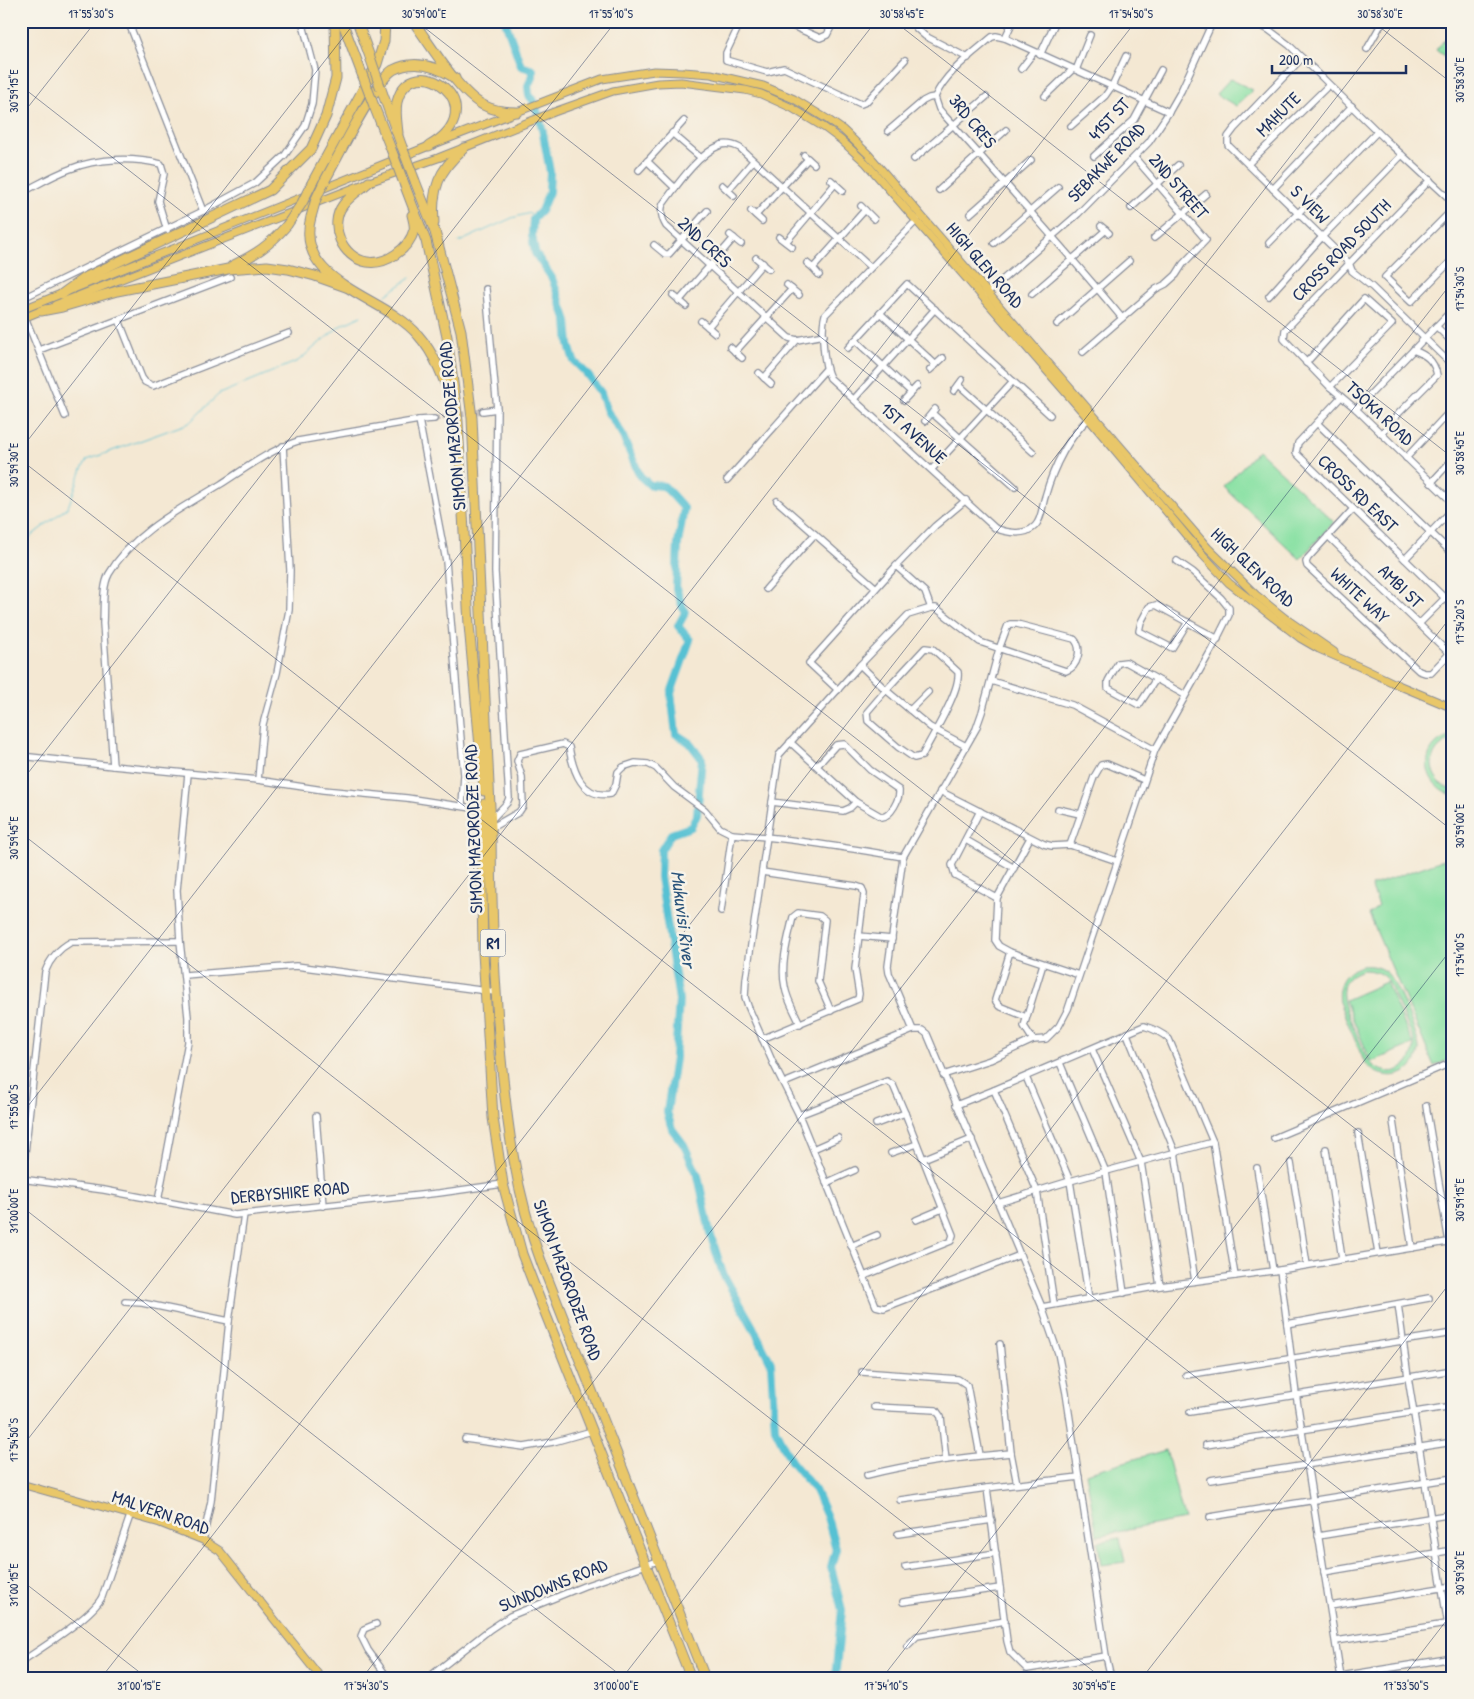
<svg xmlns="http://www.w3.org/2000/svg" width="1474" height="1699" viewBox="0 0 1474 1699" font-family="'Patrick Hand',sans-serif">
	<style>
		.green { fill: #8ae1a4; stroke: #528881; fill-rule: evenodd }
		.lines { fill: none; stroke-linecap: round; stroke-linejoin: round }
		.stream { stroke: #57c1d3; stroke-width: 1 }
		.river { stroke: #57c1d3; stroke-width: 8 }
		.minor-tunnel { stroke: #c9c3bc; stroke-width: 5.5; stroke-dasharray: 5.5 3; stroke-linecap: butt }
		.minor-casing { stroke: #888c98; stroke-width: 8 }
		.major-casing { stroke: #888c98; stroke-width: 9 }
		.highway-casing { stroke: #888c98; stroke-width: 11 }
		.minor { stroke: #fff; stroke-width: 5.5 }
		.major { stroke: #e9c769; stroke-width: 7 }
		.highway { stroke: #e9c769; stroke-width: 9 }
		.highway-bridge-casing { stroke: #888c98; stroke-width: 11; stroke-linecap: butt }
		.highway-bridge { stroke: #e9c769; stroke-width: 9 }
		.ticks { fill: none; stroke: #1b2f5e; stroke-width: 1; stroke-opacity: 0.45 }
		.labels { text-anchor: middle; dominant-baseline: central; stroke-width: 5; stroke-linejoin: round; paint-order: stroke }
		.shield { fill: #f7f3e8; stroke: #5d6a87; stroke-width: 1 }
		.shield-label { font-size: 16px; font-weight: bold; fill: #1b2f5e }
		.street-label { font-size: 18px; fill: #1b2f5e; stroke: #f7f3e8 }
		.water-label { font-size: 19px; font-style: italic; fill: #2a547b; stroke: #f7f3e8 }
		.neatline { fill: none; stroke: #1b2f5e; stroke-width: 2 }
		.ticks-label { font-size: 12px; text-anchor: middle; fill: #1b2f5e }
	</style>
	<rect width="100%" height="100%" fill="#f7f3e8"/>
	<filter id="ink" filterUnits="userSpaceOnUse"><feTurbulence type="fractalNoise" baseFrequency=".02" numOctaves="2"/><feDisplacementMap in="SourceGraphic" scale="10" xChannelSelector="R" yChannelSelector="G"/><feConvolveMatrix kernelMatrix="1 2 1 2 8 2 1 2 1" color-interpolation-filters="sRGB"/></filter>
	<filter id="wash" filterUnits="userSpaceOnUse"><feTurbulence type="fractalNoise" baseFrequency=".0096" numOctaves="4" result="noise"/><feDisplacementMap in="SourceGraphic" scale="20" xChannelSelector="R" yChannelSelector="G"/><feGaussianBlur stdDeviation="1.12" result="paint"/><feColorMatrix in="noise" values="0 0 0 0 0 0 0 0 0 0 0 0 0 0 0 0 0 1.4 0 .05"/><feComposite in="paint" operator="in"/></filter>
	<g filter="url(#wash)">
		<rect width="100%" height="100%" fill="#f4e8d3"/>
		<!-- green -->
		<g class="green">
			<path d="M1453 29V63L1436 50Z"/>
			<path d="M1230 79 1253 90 1236 106 1216 94Z"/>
			<path d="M1258 450 1334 522 1300 559 1224 487Z"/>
			<path d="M1453 736V740C1424 748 1426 781 1453 790V795C1420 785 1418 743 1453 736Z"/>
			<path d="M1453 856V1058L1434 1066 1369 914 1379 906 1371 886Z"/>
			<path d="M1362 966C1372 965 1380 967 1387 973 1396 982 1420 1038 1419 1050 1415 1081 1376 1084 1363 1059L1339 1002C1336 984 1345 970 1362 966ZM1363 970C1374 970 1382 973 1388 981L1413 1037C1420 1060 1395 1083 1374 1066 1365 1059 1362 1045 1357 1035 1348 1014 1327 980 1363 970Z"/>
			<path d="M1386 982 1413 1044 1371 1062 1345 1000Z"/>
			<path d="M1166 1450 1184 1519 1097 1536 1086 1473Z"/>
			<path d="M1120 1538 1125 1562 1101 1565 1098 1542Z"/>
		</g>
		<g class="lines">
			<!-- stream -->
			<g class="stream">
				<path d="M459 242 512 218 530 213 535 217"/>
				<path d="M386 295 410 278"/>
				<path d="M21 544 68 507 82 469 87 460 189 423 219 394 298 361 340 326 361 316"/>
			</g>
			<!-- river -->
			<path class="river" d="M505 21 521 66 533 70V75L528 86 529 95 535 103 542 128 550 172 549 192 541 211 533 219 532 235 535 253 552 278 567 321 569 345 574 361 586 373 601 393 607 411 621 432 640 476 650 485 664 486 684 508 678 544 676 589 685 613 678 626 690 640 671 693 676 734 690 743 702 759 697 815 691 827 671 834 661 850 660 877 679 1000 675 1058 667 1112 672 1129 684 1145 698 1176 710 1233 723 1274 753 1327 771 1363 775 1429 791 1461 815 1490 827 1517 836 1549 831 1567 842 1610 835 1678"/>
		</g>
	</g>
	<g filter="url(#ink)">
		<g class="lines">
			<!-- minor-tunnel -->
			<path class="minor-tunnel" d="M434 419 483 411"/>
			<!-- minor casing -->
			<g class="minor-casing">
				<g id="minor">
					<path d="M128 21 203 211"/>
					<path d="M741 21 726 53V60L767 72 784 68 861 104 866 102 905 60"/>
					<path d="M781 21 820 38 827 35 834 21"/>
					<path d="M918 21 916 28 925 36 968 58"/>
					<path d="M1251 21 1269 30 1289 45 1387 141 1453 202"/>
					<path d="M1005 38 1013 21"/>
					<path d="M1367 49 1383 21"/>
					<path d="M1040 55 1055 23"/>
					<path d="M1302 58 1234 129 1228 137V145L1349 263 1352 271 1372 287 1453 366"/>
					<path d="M1021 69 1034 52"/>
					<path d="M1076 70 1090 35"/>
					<path d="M1045 96 1073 69"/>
					<path d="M1071 126 1105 96 1112 86 1126 56"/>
					<path d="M888 131 923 101 929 98 935 97"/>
					<path d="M672 133 701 158"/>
					<path d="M804 155 814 164"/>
					<path d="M1094 156 1134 120 1161 70"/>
					<path d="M914 159 986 97"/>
					<path d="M647 161 675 188"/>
					<path d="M1248 164 1329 85"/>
					<path d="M639 170 684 121"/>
					<path d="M831 180 843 191"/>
					<path d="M1430 180 1285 330 1284 339 1330 387 1356 409 1453 503"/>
					<path d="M722 185 734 196"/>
					<path d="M1273 189 1352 106"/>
					<path d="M728 190 753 161"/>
					<path d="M939 190 1006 130"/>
					<path d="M21 193C37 185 53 175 70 169 98 158 132 157 161 164L164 174 158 201 167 230"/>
					<path d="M861 206 874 219"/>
					<path d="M1131 208 1178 165"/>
					<path d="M1453 209 1385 277 1411 302 1453 259"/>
					<path d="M751 211 762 221"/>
					<path d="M970 214 1031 160"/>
					<path d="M756 215 808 159"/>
					<path d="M917 220 825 315C821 330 823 364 830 378L995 528C1007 533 1025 536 1035 526 1042 519 1042 506 1045 497 1053 468 1068 438 1090 417"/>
					<path d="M1101 226 1109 233"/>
					<path d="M730 235 741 244"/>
					<path d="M779 237 792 247"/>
					<path d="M1154 238 1206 194"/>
					<path d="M786 242 835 184"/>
					<path d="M994 243 1058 187"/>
					<path d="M1269 243 1377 132"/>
					<path d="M654 245 665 254H669L707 211"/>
					<path d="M756 258 769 269"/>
					<path d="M807 263 813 268 865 210"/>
					<path d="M813 268 819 275"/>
					<path d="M21 274 23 280 21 287"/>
					<path d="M787 285 799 295"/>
					<path d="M486 289 497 409 495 572 509 798 507 803 491 820"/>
					<path d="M986 294 1078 214 1149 142 1169 112 1181 91 1213 21"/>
					<path d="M1032 294 1106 230"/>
					<path d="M673 295 686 306"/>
					<path d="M1269 296 1322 237 1402 155"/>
					<path d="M21 299 203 211 255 183 285 155 305 126 312 104 315 70 302 21"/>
					<path d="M679 301 734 238"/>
					<path d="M880 313 936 365"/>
					<path d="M25 317 65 416"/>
					<path d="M1122 318C1064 248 1004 182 944 115L939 109 935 97C945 73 972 54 992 37L996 36 1005 38 1169 112"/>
					<path d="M119 320 142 378 145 382 153 386 289 333"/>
					<path d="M701 321 715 333"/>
					<path d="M1057 324 1129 261"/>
					<path d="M1436 326 1453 343"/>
					<path d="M708 327 763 263"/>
					<path d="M824 335 797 340 789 338 666 226C662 219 660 211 663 204 677 185 699 153 721 145 728 143 734 145 740 148L870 267"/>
					<path d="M855 340 911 392"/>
					<path d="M730 347 742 358"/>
					<path d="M848 348 907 284 1050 415"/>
					<path d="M39 350 230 277"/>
					<path d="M735 352 792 289"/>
					<path d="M1083 352 1156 289 1166 284 1176 275 1183 264 1206 240 1135 158"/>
					<path d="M1306 363 1364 299 1392 324 1330 387"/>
					<path d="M930 370 943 358"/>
					<path d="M759 373 771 384"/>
					<path d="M764 378 797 340"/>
					<path d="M959 385 1033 452"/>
					<path d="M954 391 962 380"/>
					<path d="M1341 397 1298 443 1296 453 1453 606"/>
					<path d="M854 399 935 309"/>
					<path d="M904 400 917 386"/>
					<path d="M1356 409 1453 309"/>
					<path d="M483 411 497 409"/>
					<path d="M932 413 1015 487"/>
					<path d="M434 419 419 420 298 441C270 450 246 468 221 484 182 508 133 532 109 574 102 587 104 608 103 623L113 766 258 780 323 790 407 798 485 810"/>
					<path d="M419 420 446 561 464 775 462 806"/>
					<path d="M925 421 935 409"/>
					<path d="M1317 423 1453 554"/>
					<path d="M1381 434 1399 413 1437 375C1434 360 1426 355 1413 350"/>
					<path d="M1406 458 1453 408"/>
					<path d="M932 469 1013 381"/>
					<path d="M727 480 826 369"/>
					<path d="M1431 483 1453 459"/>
					<path d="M777 501 875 587"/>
					<path d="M1353 509 1308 558 1306 562 1307 566 1419 671 1425 673H1431L1449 654"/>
					<path d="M1328 536 1453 657"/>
					<path d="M1405 559 1453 509"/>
					<path d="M896 566 935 526 966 500"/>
					<path d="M766 589 815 534"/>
					<path d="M1188 622 1172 648 1139 631 1141 622 1149 607 1156 605 1218 639"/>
					<path d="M1419 624 1445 598"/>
					<path d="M925 648 933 649 958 672C961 691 931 737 922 756L914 758 898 747 868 721 867 712 886 690Z"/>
					<path d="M860 665 886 690 930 727 966 746"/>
					<path d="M1156 679 1139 705 1108 688V681L1118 663 1126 662 1185 695"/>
					<path d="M991 681 1072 705 1155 750 1213 647 1229 615V608L1221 598 1193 572 1177 561"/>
					<path d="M838 690 809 663 896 566 925 592 931 608"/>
					<path d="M910 710 928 692"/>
					<path d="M790 742 856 802 882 817C891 816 900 799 899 790L870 770 844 744 836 745 817 766"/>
					<path d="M21 756 113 766"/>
					<path d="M258 780 263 724 277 673 289 610 290 570 283 446"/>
					<path d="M940 791 1044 844 1052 846 1070 845 1117 861"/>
					<path d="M772 802 843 811 850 808 856 802"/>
					<path d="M1058 809 1080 814"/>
					<path d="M980 811 952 865 955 875 997 898"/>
					<path d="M491 828 519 812 523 806 522 777 517 761 520 754 563 744 569 747C573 771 582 799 611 794L616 784 618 772 623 767 635 763 648 764 656 768 674 787 705 810 720 828 732 834"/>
					<path d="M1030 838 997 898 995 940 999 946 1010 952 1079 975"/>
					<path d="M966 840 1014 868"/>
					<path d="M1070 845 1094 777 1101 765 1107 764 1144 780"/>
					<path d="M762 872 856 886 862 888 864 894 855 969 859 994 858 999 762 1039"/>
					<path d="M721 911 732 834C789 838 846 848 903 857"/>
					<path d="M859 936 892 939"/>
					<path d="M1010 952 995 1000 999 1006 1026 1017"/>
					<path d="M185 975 296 966 495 992"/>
					<path d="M800 1024C795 1012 787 1000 785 987 780 965 788 939 793 917L798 913 820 916 825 920 818 981 831 1011"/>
					<path d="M913 1030 889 973 888 966 903 857 976 729 982 712 999 649 1008 625 1010 624H1017L1074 639C1083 648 1078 667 1066 671L980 642 936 608H931L908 615 860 665 779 755 746 979 745 997 748 1006 773 1063 799 1115 876 1306 884 1308 1020 1255"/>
					<path d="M1127 1034 1175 1152 1195 1281"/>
					<path d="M1033 1040 1024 1026 1043 964"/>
					<path d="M1092 1049 1141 1162 1160 1286"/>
					<path d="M1060 1063 1106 1172 1124 1293"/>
					<path d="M943 1075 990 1060 1033 1040 1046 1039 1059 1026 1068 1009 1155 750"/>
					<path d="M1026 1077 1070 1181 1089 1299"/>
					<path d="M784 1083 913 1030H922L927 1034 1042 1307 1058 1353 1066 1393 1106 1656 1111 1678"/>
					<path d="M994 1090 1037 1191 1054 1304"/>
					<path d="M956 1105 994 1090 1144 1026C1154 1029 1161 1032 1169 1039L1213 1142 1235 1276"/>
					<path d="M1426 1106 1449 1242"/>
					<path d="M799 1115 887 1081 893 1085 905 1113 953 1235 951 1241 864 1276"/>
					<path d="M316 1116 323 1206"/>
					<path d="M1393 1121 1412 1248"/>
					<path d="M876 1124 905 1113"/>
					<path d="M1358 1133 1378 1253"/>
					<path d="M1274 1138 1453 1062"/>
					<path d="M813 1149 838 1138"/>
					<path d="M1326 1149 1342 1259"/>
					<path d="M891 1153 917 1144"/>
					<path d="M923 1159 972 1139"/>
					<path d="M1291 1163 1307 1265"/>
					<path d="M1257 1168 1273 1271"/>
					<path d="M21 1179 104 1190 235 1215 439 1193 503 1184"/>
					<path d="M826 1183 855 1170"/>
					<path d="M21 1189 45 972C50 959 60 948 71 942L180 941"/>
					<path d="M158 1201 188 1042V1017L180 941 177 890 188 774"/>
					<path d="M998 1203 1070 1181 1213 1142"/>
					<path d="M916 1220 942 1209"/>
					<path d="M851 1246 877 1235"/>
					<path d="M1280 1270 1296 1394 1341 1678"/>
					<path d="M125 1302 142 1303 229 1321"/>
					<path d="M1398 1304 1408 1377 1453 1656"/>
					<path d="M1042 1307 1160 1286 1280 1270 1453 1241"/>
					<path d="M1287 1324 1429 1298"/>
					<path d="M1000 1344 1011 1453 1017 1484"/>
					<path d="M862 1372 958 1379 967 1385 980 1455"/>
					<path d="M1186 1375 1453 1333"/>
					<path d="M874 1407 936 1410 941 1417 946 1460"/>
					<path d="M1190 1412 1453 1370"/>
					<path d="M465 1439 524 1447 553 1442 592 1431"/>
					<path d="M1206 1445 1453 1406"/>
					<path d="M867 1475C914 1463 963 1457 1011 1453"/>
					<path d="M1079 1477 987 1488 1007 1641 1010 1652 1027 1669 1106 1656"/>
					<path d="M1210 1480 1453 1442"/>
					<path d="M900 1500 987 1488"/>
					<path d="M1210 1517 1453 1478"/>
					<path d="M898 1534 992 1520"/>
					<path d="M1318 1536 1453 1514"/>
					<path d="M203 1540 211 1501 229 1321 244 1214"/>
					<path d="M905 1567 996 1553"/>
					<path d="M1324 1572 1453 1550"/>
					<path d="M903 1602 1000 1588"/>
					<path d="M1330 1606 1453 1586"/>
					<path d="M376 1624 364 1629 361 1636 368 1650 388 1678"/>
					<path d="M1336 1641 1453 1623"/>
					<path d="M907 1646 917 1636 1005 1621"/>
					<path d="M21 1662C41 1648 92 1617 102 1597L130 1516"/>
					<path d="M1341 1676 1453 1658"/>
					<path d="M428 1678 489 1630 510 1616 584 1586 658 1561"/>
				</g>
			</g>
			<!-- major casing -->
			<g class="major-casing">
				<g id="major">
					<path d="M55 305 369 182 438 158 554 112 613 91 658 83 681 82 745 90 761 94 792 108 825 128 841 140 866 163 1088 418 1202 554 1229 583 1300 638 1319 649 1360 667 1398 685 1453 708"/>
					<path d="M21 310 429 146 602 79 654 71 683 72 711 74 763 86 794 99 827 119 843 130 868 154 1208 548 1256 595 1286 619 1334 652"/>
					<path d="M21 319 45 309"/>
					<path d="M21 1484 160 1523 203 1540 220 1551 321 1678"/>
				</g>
			</g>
			<!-- highway casing -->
			<g class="highway-casing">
				<g id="highway">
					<path d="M342 21 362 74"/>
					<path d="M357 21 370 57"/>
					<path d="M413 21C430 44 459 93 483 105 494 111 505 112 517 112"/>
					<path d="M381 89 402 147"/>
					<path d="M374 106 391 149"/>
					<path d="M398 133C397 123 395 112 397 102 412 44 498 107 429 146"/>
					<path d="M415 181 435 232 461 331 472 418 491 828C491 902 494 975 500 1048 507 1124 515 1192 542 1264L705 1678"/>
					<path d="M324 182C336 161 376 80 393 70 414 59 436 66 455 78"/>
					<path d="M369 182C361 189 350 196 343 205 328 225 342 258 367 262 386 265 409 249 414 230 415 226 413 219 412 215"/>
					<path d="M312 183 377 64 384 41 385 21"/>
					<path d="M405 186 426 241 447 337 458 421 469 625 484 791"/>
					<path d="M311 217C293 283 385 296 418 335 435 354 444 379 452 403"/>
					<path d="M434 223C431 189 439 170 464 148"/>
					<path d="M232 266C256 254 269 246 287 225"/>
					<path d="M62 294 84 278 270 190 311 149 326 116 336 78 335 21"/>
					<path d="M41 311 62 307 117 291 228 269 267 266 288 269 315 276 346 287"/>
					<path d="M484 804 482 891 483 953 493 1118 503 1184 522 1254 534 1285 691 1678"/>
				</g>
			</g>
			<!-- minor -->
			<use href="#minor" class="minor"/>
			<!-- major -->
			<use href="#major" class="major"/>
			<!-- highway -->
			<use href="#highway" class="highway"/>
			<!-- highway-bridge casing -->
			<g class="highway-bridge-casing">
				<g id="highway-bridge">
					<path d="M370 57 381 89"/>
					<path d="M362 74 374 106"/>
					<path d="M402 147 415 181"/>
					<path d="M391 149 405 186"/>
					<path d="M311 217 316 199 324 182"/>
					<path d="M287 225 302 203 312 183"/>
				</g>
			</g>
			<!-- highway-bridge -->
			<use href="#highway-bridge" class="highway-bridge"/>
		</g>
	</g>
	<!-- ticks -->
	<path class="ticks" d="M416 21 1453 831M894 21 1453 458M1372 21 1453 84M21 86 1453 1205M21 116 96 21M21 449 356 21M21 460 1453 1578M21 782 616 21M21 833 1102 1678M21 1115 876 21M21 1206 624 1678M21 1448 1136 21M21 1580 147 1678M101 1678 1396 21M362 1678 1453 281M622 1678 1453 614M882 1678 1453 947M1142 1678 1453 1279M1402 1678 1453 1612"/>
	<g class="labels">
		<!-- shield labels -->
		<rect class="shield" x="480.5" y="929.5" width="25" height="27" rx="4"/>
		<g class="shield-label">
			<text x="493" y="943">R1</text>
		</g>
		<!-- street labels -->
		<g class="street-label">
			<text transform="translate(1278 114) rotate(-45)">MAHUTE</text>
			<text transform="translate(1109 119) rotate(-47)">41ST ST</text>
			<text transform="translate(973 121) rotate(51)">3RD CRES</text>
			<text transform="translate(1106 162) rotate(-46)">SEBAKWE ROAD</text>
			<text transform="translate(1179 186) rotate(49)">2ND STREET</text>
			<text transform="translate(1310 204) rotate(45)">S VIEW</text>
			<text transform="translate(705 242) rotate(43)">2ND CRES</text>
			<text transform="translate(1341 250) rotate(-46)">CROSS ROAD SOUTH</text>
			<text transform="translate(985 265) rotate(49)">HIGH GLEN ROAD</text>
			<text transform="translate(1380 413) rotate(43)">TSOKA ROAD</text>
			<text transform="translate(452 426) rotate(-95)">SIMON MAZORODZE ROAD</text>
			<text transform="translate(914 433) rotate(42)">1ST AVENUE</text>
			<text transform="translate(1358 493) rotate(44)">CROSS RD EAST</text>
			<text transform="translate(1253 567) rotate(43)">HIGH GLEN ROAD</text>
			<text transform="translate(1401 586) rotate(44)">AMBI ST</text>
			<text transform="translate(1360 595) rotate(43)">WHITE WAY</text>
			<text transform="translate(473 829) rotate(-92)">SIMON MAZORODZE ROAD</text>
			<text transform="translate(290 1192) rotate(-5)">DERBYSHIRE ROAD</text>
			<text transform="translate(568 1280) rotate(70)">SIMON MAZORODZE ROAD</text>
			<text transform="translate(161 1512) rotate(19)">MALVERN ROAD</text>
			<text transform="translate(553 1585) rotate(-22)">SUNDOWNS ROAD</text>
		</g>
		<!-- water labels -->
		<g class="water-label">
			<text transform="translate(684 919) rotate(83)">Mukuvisi River</text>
		</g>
	</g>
	<!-- margin -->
	<rect width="1474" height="1699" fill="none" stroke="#f7f3e8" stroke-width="55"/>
	<!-- scale -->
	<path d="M1272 65v8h134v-8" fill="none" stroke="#1b2f5e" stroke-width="2.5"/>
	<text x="1279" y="65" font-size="15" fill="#1b2f5e" stroke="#f7f3e8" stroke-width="4" paint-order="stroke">200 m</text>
	<rect x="28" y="28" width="1418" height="1644" class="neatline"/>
	<g class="ticks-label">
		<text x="91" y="18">17°55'30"S</text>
		<text x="424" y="18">30°59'00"E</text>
		<text x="611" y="18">17°55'10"S</text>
		<text x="902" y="18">30°58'45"E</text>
		<text x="1131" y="18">17°54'50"S</text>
		<text x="1380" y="18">30°58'30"E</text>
		<text transform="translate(1460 80) rotate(-90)" y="4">30°58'30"E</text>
		<text transform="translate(14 91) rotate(-90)" y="4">30°59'15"E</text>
		<text transform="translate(1460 289) rotate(-90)" y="4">17°54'30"S</text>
		<text transform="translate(1460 453) rotate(-90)" y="4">30°58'45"E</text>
		<text transform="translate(14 465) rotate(-90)" y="4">30°59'30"E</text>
		<text transform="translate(1460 622) rotate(-90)" y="4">17°54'20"S</text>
		<text transform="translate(1460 826) rotate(-90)" y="4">30°59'00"E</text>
		<text transform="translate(14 838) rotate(-90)" y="4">30°59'45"E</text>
		<text transform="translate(1460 955) rotate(-90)" y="4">17°54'10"S</text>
		<text transform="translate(14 1107) rotate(-90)" y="4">17°55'00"S</text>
		<text transform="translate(1460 1200) rotate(-90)" y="4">30°59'15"E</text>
		<text transform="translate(14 1211) rotate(-90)" y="4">31°00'00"E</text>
		<text transform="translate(14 1440) rotate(-90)" y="4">17°54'50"S</text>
		<text transform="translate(1460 1573) rotate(-90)" y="4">30°59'30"E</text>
		<text transform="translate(14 1585) rotate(-90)" y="4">31°00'15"E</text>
		<text x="139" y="1690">31°00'15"E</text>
		<text x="366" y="1690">17°54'30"S</text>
		<text x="616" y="1690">31°00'00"E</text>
		<text x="886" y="1690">17°54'10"S</text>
		<text x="1094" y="1690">30°59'45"E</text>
		<text x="1406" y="1690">17°53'50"S</text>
	</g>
</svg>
